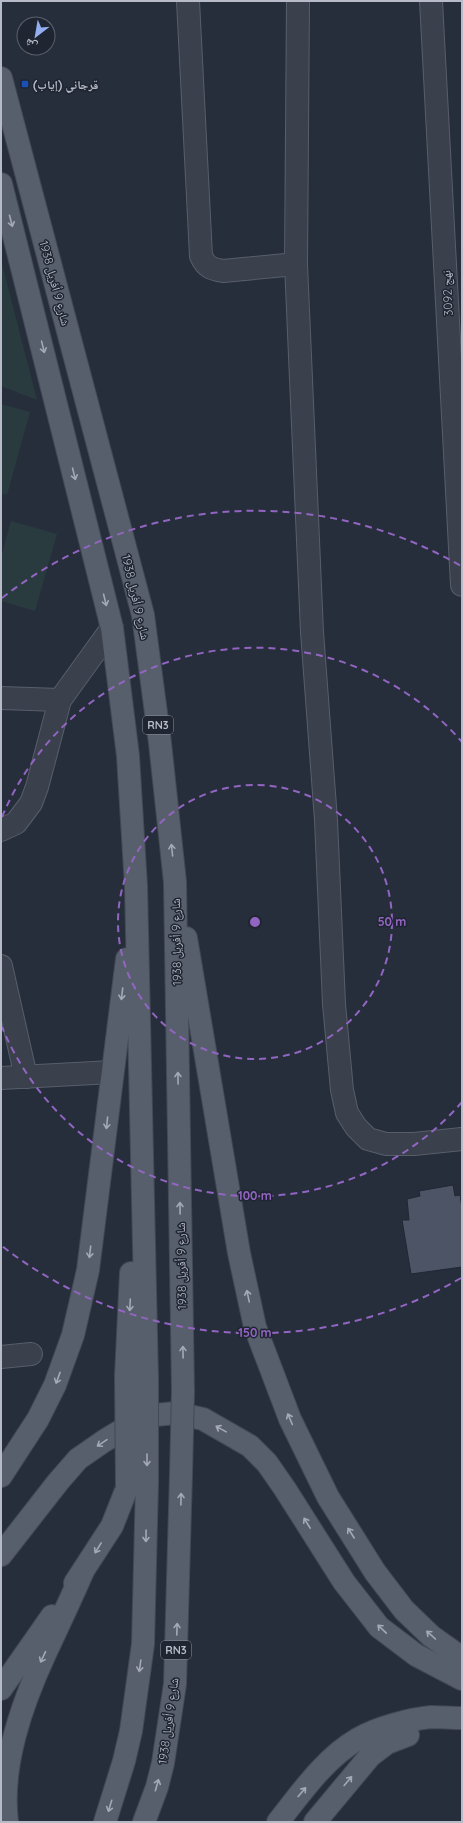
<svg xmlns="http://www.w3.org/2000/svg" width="463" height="1823" viewBox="0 0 463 1823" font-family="Quicksand,'Noto Naskh Arabic',sans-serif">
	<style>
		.green { fill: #293b3e }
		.building { fill: #4d5465; stroke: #212733 }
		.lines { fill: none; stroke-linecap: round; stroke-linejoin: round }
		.minor-casing { stroke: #585e6a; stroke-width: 24 }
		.major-casing { stroke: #434955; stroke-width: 24 }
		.minor { stroke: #3a404c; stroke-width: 22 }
		.major { stroke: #585f6c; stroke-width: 22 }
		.major-bridge-casing { stroke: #434955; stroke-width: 24; stroke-linecap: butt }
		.major-bridge { stroke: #585f6c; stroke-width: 22 }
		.oneway { stroke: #a3a9b5 }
		.ring { fill: none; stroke: #9365c2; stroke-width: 2; stroke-dasharray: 7 5 }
		.transit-dot { fill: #1a4fb4; stroke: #1f2531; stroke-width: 1.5 }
		.labels { text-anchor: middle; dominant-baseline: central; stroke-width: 3; stroke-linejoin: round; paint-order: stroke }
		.shield { fill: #1f2531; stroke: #898e9a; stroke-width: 1 }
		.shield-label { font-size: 11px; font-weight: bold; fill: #b6bbc7 }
		.poi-label { font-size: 12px; font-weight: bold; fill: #b6bbc7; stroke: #1f2531; text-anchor: start }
		.street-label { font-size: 12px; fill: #b6bbc7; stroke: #1f2531 }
		.centre { fill: #9365c2; stroke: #1f2531; stroke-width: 2 }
		.ring-label { font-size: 12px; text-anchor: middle; font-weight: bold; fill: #9365c2; stroke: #1f2531; stroke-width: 3; stroke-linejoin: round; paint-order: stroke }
	</style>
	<rect width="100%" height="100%" fill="#262e3c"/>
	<!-- green -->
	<g class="green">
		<path d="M1 260 37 400 1 386Z"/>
		<path d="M1 404 30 412 7 495 1 493Z"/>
		<path d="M11 521 57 534 35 611 1 601V557Z"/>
	</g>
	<!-- building -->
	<path class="building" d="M453 1185 455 1196 460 1195 462 1208V1267L411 1274 402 1220H409L407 1199 420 1196 419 1191Z"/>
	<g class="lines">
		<!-- minor casing -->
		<g class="minor-casing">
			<g id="minor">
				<path d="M188 1 201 256C206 267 211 269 223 271L296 264"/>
				<path d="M298 1 296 264 312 632 326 820 334 1004 342 1090 347 1113 356 1127 368 1139 386 1144H414L462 1139"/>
				<path d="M431 1 462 585"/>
				<path d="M1 698 60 700 112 628"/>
				<path d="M1 830 16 823 31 803 37 787 60 700"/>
				<path d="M1 966 26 1077"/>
				<path d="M1 1078 112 1072"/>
				<path d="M1 1357 31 1354"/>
			</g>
		</g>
		<!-- major casing -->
		<g class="major-casing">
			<g id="major">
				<path d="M1 78 143 615 160 743 175 882 183 1391"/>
				<path d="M1 184 112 628 128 756 136 886 147 1379"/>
				<path d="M186 938 239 1253 255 1327 290 1419 328 1497 375 1572 404 1610 431 1636 462 1658"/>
				<path d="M126 1376 131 1273"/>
				<path d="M1 1476 38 1419 55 1385 73 1335 88 1270 127 959"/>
				<path d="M1 1555 58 1482 78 1459 104 1441 137 1421 155 1415 176 1413 203 1419 250 1446 267 1463 285 1489 344 1582 379 1627 416 1655 462 1679"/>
				<path d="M75 1583 112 1526 127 1488"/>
				<path d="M1 1689 52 1616"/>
				<path d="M7 1822C0 1765 22 1704 45 1654 58 1626 71 1599 83 1571"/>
				<path d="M105 1822 124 1761 131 1731 143 1644 147 1483"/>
				<path d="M144 1822 157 1787 163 1763 175 1684 181 1474"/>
				<path d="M278 1822C301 1793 325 1758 358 1739 377 1728 410 1719 431 1717 441 1717 452 1718 462 1718"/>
				<path d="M315 1822 370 1756 387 1743 408 1735"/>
			</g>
		</g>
		<!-- minor -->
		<use href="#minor" class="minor"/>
		<!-- major -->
		<use href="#major" class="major"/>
		<!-- major-bridge casing -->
		<g class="major-bridge-casing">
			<g id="major-bridge">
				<path d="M126 1376 127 1488"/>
				<path d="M181 1474 183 1391"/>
				<path d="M147 1483V1379"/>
			</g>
		</g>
		<!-- major-bridge -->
		<use href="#major-bridge" class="major-bridge"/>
	</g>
	<!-- one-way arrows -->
	<defs><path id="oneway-shaft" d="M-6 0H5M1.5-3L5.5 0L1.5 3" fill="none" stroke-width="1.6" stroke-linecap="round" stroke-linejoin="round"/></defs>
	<g class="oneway">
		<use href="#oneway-shaft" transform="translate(11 221) rotate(75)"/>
		<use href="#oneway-shaft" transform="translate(43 347) rotate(76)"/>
		<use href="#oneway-shaft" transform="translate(74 474) rotate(76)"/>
		<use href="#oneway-shaft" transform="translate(105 600) rotate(76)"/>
		<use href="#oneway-shaft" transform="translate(172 850) rotate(-96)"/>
		<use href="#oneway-shaft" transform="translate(122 994) rotate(97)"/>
		<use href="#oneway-shaft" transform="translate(178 1078) rotate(-91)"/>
		<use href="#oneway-shaft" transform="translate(107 1123) rotate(96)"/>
		<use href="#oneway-shaft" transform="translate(180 1208) rotate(-91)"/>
		<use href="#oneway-shaft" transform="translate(90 1252) rotate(97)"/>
		<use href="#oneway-shaft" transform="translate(248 1296) rotate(-102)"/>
		<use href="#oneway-shaft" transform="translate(130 1305) rotate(93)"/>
		<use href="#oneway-shaft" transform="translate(183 1352) rotate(-91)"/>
		<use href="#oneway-shaft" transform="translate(58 1378) rotate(110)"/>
		<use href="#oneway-shaft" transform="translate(290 1419) rotate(-113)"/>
		<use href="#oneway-shaft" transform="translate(221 1429) rotate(-151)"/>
		<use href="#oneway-shaft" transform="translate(102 1443) rotate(146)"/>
		<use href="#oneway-shaft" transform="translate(147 1460) rotate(90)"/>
		<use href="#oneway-shaft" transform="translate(181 1499) rotate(-89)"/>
		<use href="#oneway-shaft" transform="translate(307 1523) rotate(-122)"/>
		<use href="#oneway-shaft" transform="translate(351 1533) rotate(-123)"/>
		<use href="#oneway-shaft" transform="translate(146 1536) rotate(91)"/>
		<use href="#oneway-shaft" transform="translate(98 1548) rotate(122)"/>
		<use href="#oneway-shaft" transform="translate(177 1629) rotate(-88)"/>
		<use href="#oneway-shaft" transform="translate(382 1629) rotate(-136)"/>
		<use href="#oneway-shaft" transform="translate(431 1635) rotate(-138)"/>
		<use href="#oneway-shaft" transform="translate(43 1657) rotate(115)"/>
		<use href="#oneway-shaft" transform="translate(140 1666) rotate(98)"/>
		<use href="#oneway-shaft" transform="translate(348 1781) rotate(-50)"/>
		<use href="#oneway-shaft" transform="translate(157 1785) rotate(-74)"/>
		<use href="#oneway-shaft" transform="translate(302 1792) rotate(-50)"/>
		<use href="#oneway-shaft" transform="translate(110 1806) rotate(107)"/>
	</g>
	<!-- distance rings -->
	<g class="ring">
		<circle cx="255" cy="922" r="137"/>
		<path d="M462 1102A274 274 0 0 1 2 1027M2 817A274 274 0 0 1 462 742"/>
		<path d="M461 1278A411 411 0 0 1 2 1246M2 598A411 411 0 0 1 461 566"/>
	</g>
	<!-- markers -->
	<rect class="transit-dot" x="21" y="80" width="8" height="8" rx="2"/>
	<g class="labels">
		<!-- shield labels -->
		<g class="shield">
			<rect x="143" y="716" width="30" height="18" rx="3"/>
			<rect x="161" y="1641" width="30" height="18" rx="3"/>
		</g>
		<g class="shield-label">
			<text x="158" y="725">RN3</text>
			<text x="176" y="1650">RN3</text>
		</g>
		<!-- poi labels -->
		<g class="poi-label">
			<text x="33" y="84">قرجاني (إياب)</text>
		</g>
		<!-- street labels -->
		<g class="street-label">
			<text transform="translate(55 283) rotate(75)">شارع 9 أفريل 1938</text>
			<text transform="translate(447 293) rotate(-93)">نهج 3092</text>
			<text transform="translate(136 597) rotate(77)">شارع 9 أفريل 1938</text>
			<text transform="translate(176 942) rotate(-91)">شارع 9 أفريل 1938</text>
			<text transform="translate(181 1266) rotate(-91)">شارع 9 أفريل 1938</text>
			<text transform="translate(168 1721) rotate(-82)">شارع 9 أفريل 1938</text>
		</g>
	</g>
	<circle cx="255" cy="922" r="6" class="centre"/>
	<g class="ring-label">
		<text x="392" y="926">50 m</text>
		<text x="255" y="1200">100 m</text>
		<text x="255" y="1337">150 m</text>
	</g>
	<!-- border -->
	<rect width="463" height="1823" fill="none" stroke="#b6bbc7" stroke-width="4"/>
	<!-- north arrow -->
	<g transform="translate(36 36) rotate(211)"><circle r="19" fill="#1f2531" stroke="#5b616d"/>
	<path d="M0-3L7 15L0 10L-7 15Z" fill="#93afef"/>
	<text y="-6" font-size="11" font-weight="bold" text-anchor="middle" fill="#b6bbc7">ش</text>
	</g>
</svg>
